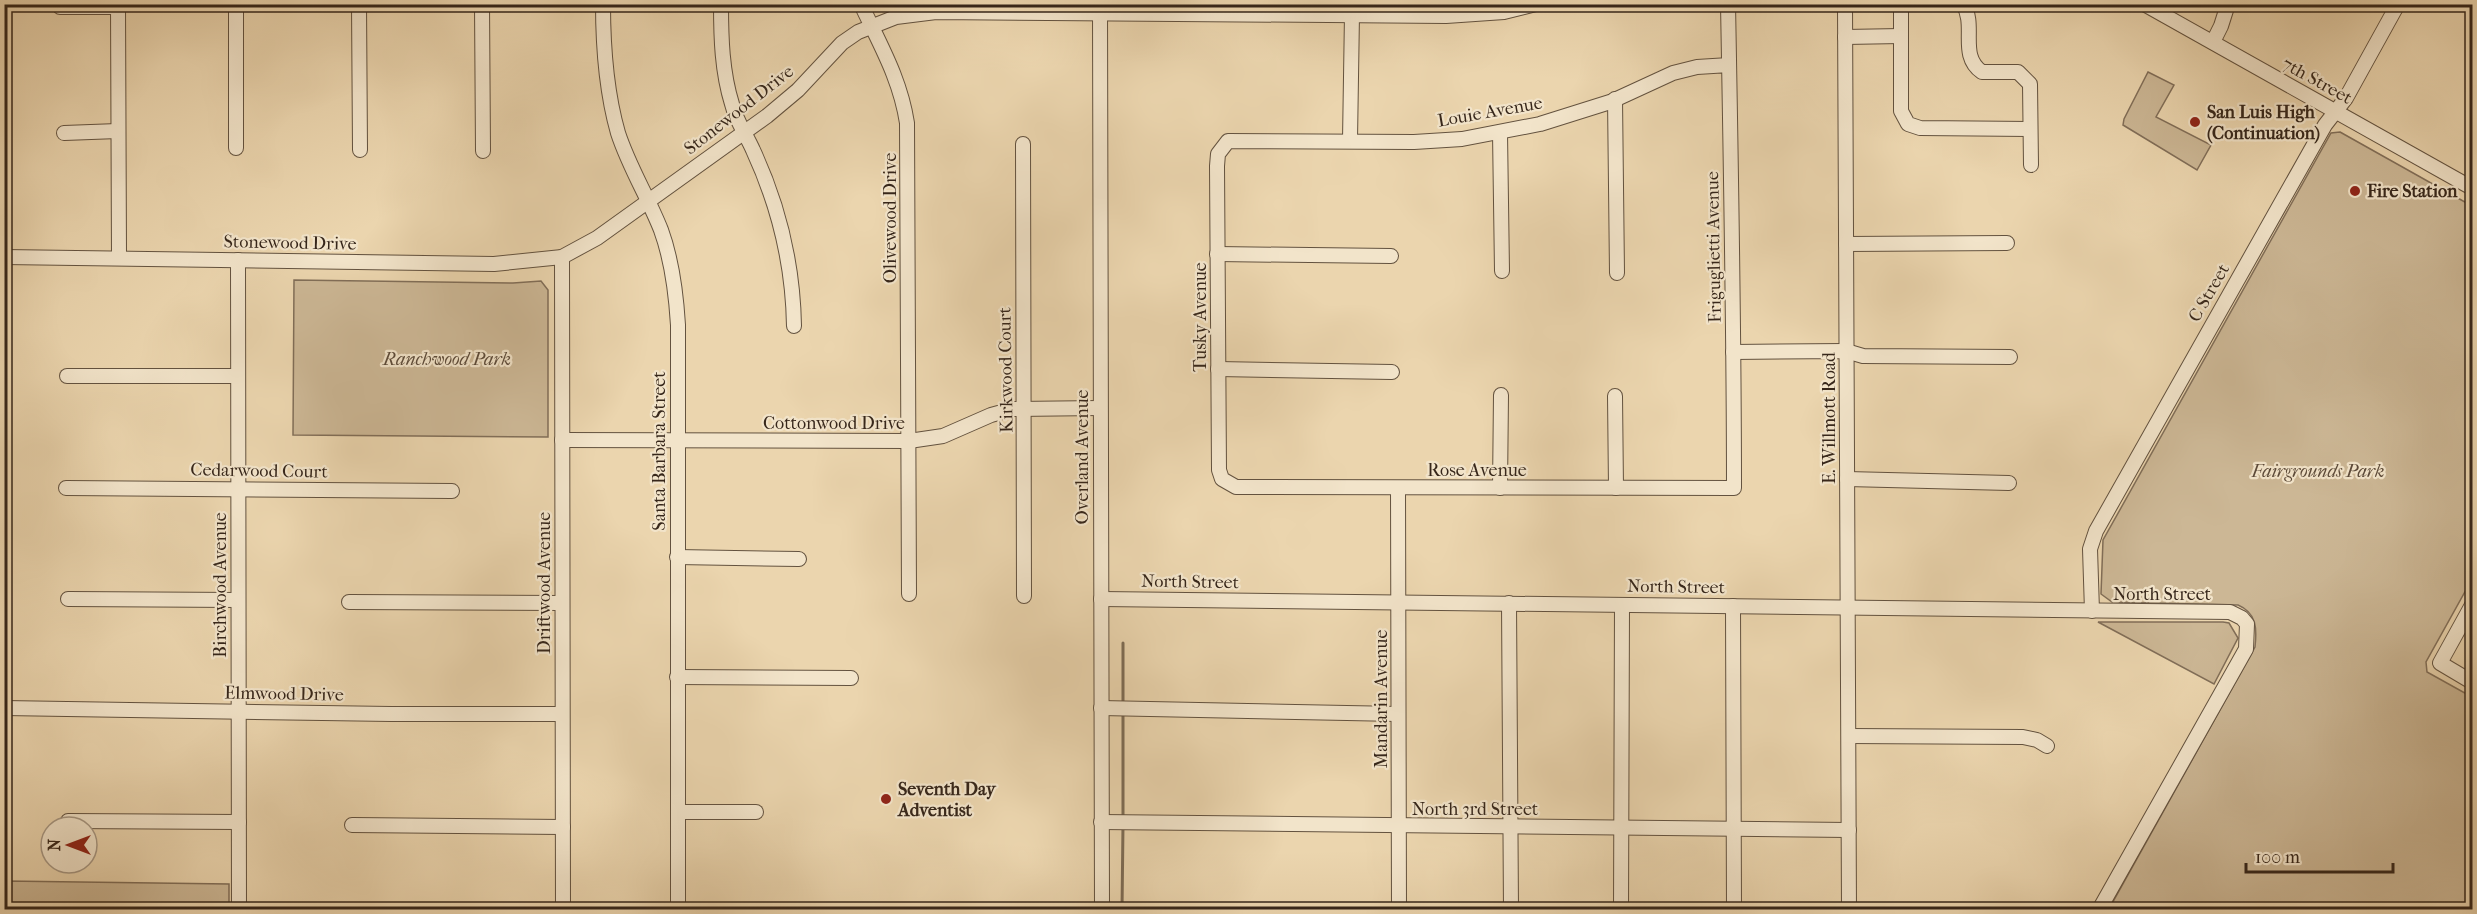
<svg xmlns="http://www.w3.org/2000/svg" width="2477" height="914" viewBox="0 0 2477 914" font-family="'IM FELL French Canon',serif">
	<style>
		.green { fill: #ccb795; stroke: #816e58; stroke-width: 1.5 }
		.lines { fill: none; stroke-linecap: round; stroke-linejoin: round }
		.stream { stroke: #7d6c55; stroke-width: 3 }
		.minor-casing { stroke: #63523f; stroke-width: 16 }
		.minor { stroke: #f2e4ca; stroke-width: 14 }
		.poi-dot { fill: #8f2418; stroke: #f2e4ca; stroke-width: 2 }
		.labels { text-anchor: middle; dominant-baseline: central; stroke-width: 4.5; stroke-linejoin: round; paint-order: stroke }
		.street-label { font-size: 18px; fill: #36261a; stroke: #f2e4ca }
		.poi-label { font-size: 18px; font-weight: bold; fill: #36261a; stroke: #f2e4ca; text-anchor: start }
		.park-label { font-size: 18px; font-style: italic; fill: #5c4a39; stroke: #f2e4ca }
	</style>
	<rect width="100%" height="100%" fill="#ebd5ae"/>
	<filter id="stains"><feTurbulence type="fractalNoise" baseFrequency=".00333" numOctaves="4"/><feColorMatrix values="0 0 0 0 .2 0 0 0 0 .09 0 0 0 0 .02 0 0 0 .5 -.17"/></filter>
	<radialGradient id="worn" r=".72"><stop offset=".6" stop-color="#630" stop-opacity="0"/><stop offset="1" stop-color="#630" stop-opacity=".3"/></radialGradient>
	<!-- green -->
	<g class="green">
		<path d="M2148 72 2174 85 2156 117 2211 145 2197 170 2123 125 2124 119Z"/>
		<path d="M2340 132 2472 206V579L2426 662 2427 672 2472 697V909H2109L2255 647C2257 629 2257 613 2238 605L2112 602 2101 594 2103 540 2331 133Z"/>
		<path d="M294 280 513 283 541 281 548 290V437L293 435Z"/>
		<path d="M2098 622H2223L2229 623 2238 638 2214 684Z"/>
		<path d="M5 881 229 884V909H5Z"/>
	</g>
	<g class="lines">
		<!-- stream -->
		<g class="stream">
			<path d="M1123 704V643"/>
			<path d="M1123 818V714"/>
			<path d="M1122 910 1123 825"/>
		</g>
		<!-- minor casing -->
		<g class="minor-casing">
			<g id="minor">
				<path d="M118 4 119 257"/>
				<path d="M359 4 360 150"/>
				<path d="M482 4 483 151"/>
				<path d="M603 4C603 48 606 91 618 133 629 167 648 197 661 230 672 260 676 292 678 325V910"/>
				<path d="M721 4C721 38 722 72 732 104 736 121 746 134 753 150 779 206 793 265 794 326"/>
				<path d="M861 4C880 45 900 78 907 123L909 594"/>
				<path d="M1728 4C1731 166 1734 327 1734 488L1236 487 1222 479 1219 470 1217 166 1218 154 1228 141 1414 142 1462 139 1540 124 1610 102 1673 73 1697 67 1729 65"/>
				<path d="M1845 4 1849 910"/>
				<path d="M1901 4V111L1908 124 1920 128 2030 129"/>
				<path d="M1963 4C1977 26 1958 55 1982 72H2018L2030 84 2031 165"/>
				<path d="M2144 4 2472 188"/>
				<path d="M60 7H118"/>
				<path d="M1100 7 1102 910"/>
				<path d="M1845 37 1901 36"/>
				<path d="M2213 42 2221 26 2228 4"/>
				<path d="M1615 99 1617 273"/>
				<path d="M64 133 118 131"/>
				<path d="M1500 133 1502 271"/>
				<path d="M1350 140 1352 14"/>
				<path d="M1023 144 1024 596"/>
				<path d="M236 148V4"/>
				<path d="M1846 244 2007 243"/>
				<path d="M1217 254 1391 256"/>
				<path d="M4 257 494 264 562 257 597 238 767 116 798 90 842 43 858 32 896 17 936 12 1446 16 1504 12 1536 4"/>
				<path d="M562 257 563 910"/>
				<path d="M238 260 239 910"/>
				<path d="M1733 352 1846 351 1863 356 2010 357"/>
				<path d="M1218 369 1392 372"/>
				<path d="M67 376H237"/>
				<path d="M1615 396 1616 488"/>
				<path d="M562 440 909 441 943 436 991 415 1013 409 1100 408"/>
				<path d="M1847 479 2009 483"/>
				<path d="M66 488 452 491"/>
				<path d="M1398 488 1399 910"/>
				<path d="M1500 488 1501 395"/>
				<path d="M677 557 799 559"/>
				<path d="M68 599 238 600"/>
				<path d="M1101 599 2230 612 2242 618 2247 624 2246 649 2099 910"/>
				<path d="M349 602 562 603"/>
				<path d="M1509 603 1511 910"/>
				<path d="M2472 605 2440 663 2472 682"/>
				<path d="M1733 606 1734 910"/>
				<path d="M2092 611 2090 549 2096 531 2325 125 2346 98 2398 4"/>
				<path d="M677 677 851 678"/>
				<path d="M4 708 391 714H562"/>
				<path d="M1101 708 1398 714"/>
				<path d="M1849 736 2023 737 2037 740 2047 746"/>
				<path d="M678 812H756"/>
				<path d="M68 821 239 822"/>
				<path d="M1101 822 1849 830"/>
				<path d="M352 825 563 827"/>
				<path d="M1621 910 1622 605"/>
			</g>
		</g>
		<!-- minor -->
		<use href="#minor" class="minor"/>
	</g>
	<!-- markers -->
	<g class="poi-dot">
		<circle cx="2195" cy="122" r="6"/>
		<circle cx="2355" cy="191" r="6"/>
		<circle cx="886" cy="799" r="6"/>
	</g>
	<g class="labels">
		<!-- street labels -->
		<g class="street-label">
			<text transform="translate(2317 81) rotate(29)">7th Street</text>
			<text transform="translate(739 110) rotate(-38)">Stonewood Drive</text>
			<text transform="translate(1490 112) rotate(-10)">Louie Avenue</text>
			<text transform="translate(890 218) rotate(-90)">Olivewood Drive</text>
			<text transform="translate(290 243) rotate(1)">Stonewood Drive</text>
			<text transform="translate(1714 247) rotate(-91)">Friguglietti Avenue</text>
			<text transform="translate(2209 293) rotate(-60)">C Street</text>
			<text transform="translate(1200 317) rotate(-90)">Tusky Avenue</text>
			<text transform="translate(1006 370) rotate(-91)">Kirkwood Court</text>
			<text transform="translate(1829 418) rotate(-90)">E. Willmott Road</text>
			<text x="834" y="423">Cottonwood Drive</text>
			<text transform="translate(659 451) rotate(-90)">Santa Barbara Street</text>
			<text transform="translate(1082 457) rotate(-90)">Overland Avenue</text>
			<text x="1477" y="470">Rose Avenue</text>
			<text transform="translate(259 471) rotate(1)">Cedarwood Court</text>
			<text transform="translate(1190 582) rotate(1)">North Street</text>
			<text transform="translate(544 583) rotate(-90)">Driftwood Avenue</text>
			<text transform="translate(220 585) rotate(-90)">Birchwood Avenue</text>
			<text transform="translate(1676 587) rotate(1)">North Street</text>
			<text x="2162" y="594">North Street</text>
			<text transform="translate(284 694) rotate(1)">Elmwood Drive</text>
			<text transform="translate(1381 699) rotate(-90)">Mandarin Avenue</text>
			<text x="1475" y="809">North 3rd Street</text>
		</g>
		<!-- poi labels -->
		<g class="poi-label">
			<text x="2207" y="112">San Luis High<tspan x="2207" dy="21">(Continuation)</tspan></text>
			<text x="2367" y="191">Fire Station</text>
			<text x="898" y="789">Seventh Day<tspan x="898" dy="21">Adventist</tspan></text>
		</g>
		<!-- park labels -->
		<g class="park-label">
			<text x="447" y="359">Ranchwood Park</text>
			<text x="2318" y="471">Fairgrounds Park</text>
		</g>
	</g>
	<!-- margin -->
	<rect width="2477" height="914" fill="none" stroke="#ebd5ae" stroke-width="24"/>
	<rect x="6" y="6" width="2465" height="902" fill="none" stroke="#36261a" stroke-width="3"/>
	<rect x="12" y="12" width="2453" height="890" fill="none" stroke="#36261a" stroke-width="1.5"/>
	<!-- north arrow -->
	<g transform="translate(69 845) rotate(270)"><circle r="28" fill="#f2e4ca" stroke="#a79884" stroke-width="1.5"/>
	<path d="M0-4.5L10 22L0 15L-10 22Z" fill="#8f2418"/>
	<text y="-9" font-size="16" font-weight="bold" text-anchor="middle" fill="#36261a">N</text>
	</g>
	<!-- scale -->
	<path d="M2246 863v9h147v-9" fill="none" stroke="#36261a" stroke-width="3"/>
	<text x="2255" y="863" font-size="18" fill="#36261a" stroke="#f2e4ca" stroke-width="4.5" paint-order="stroke">100 m</text>
	<rect width="100%" height="100%" filter="url(#stains)"/>
	<rect width="100%" height="100%" fill="url(#worn)"/>
</svg>
